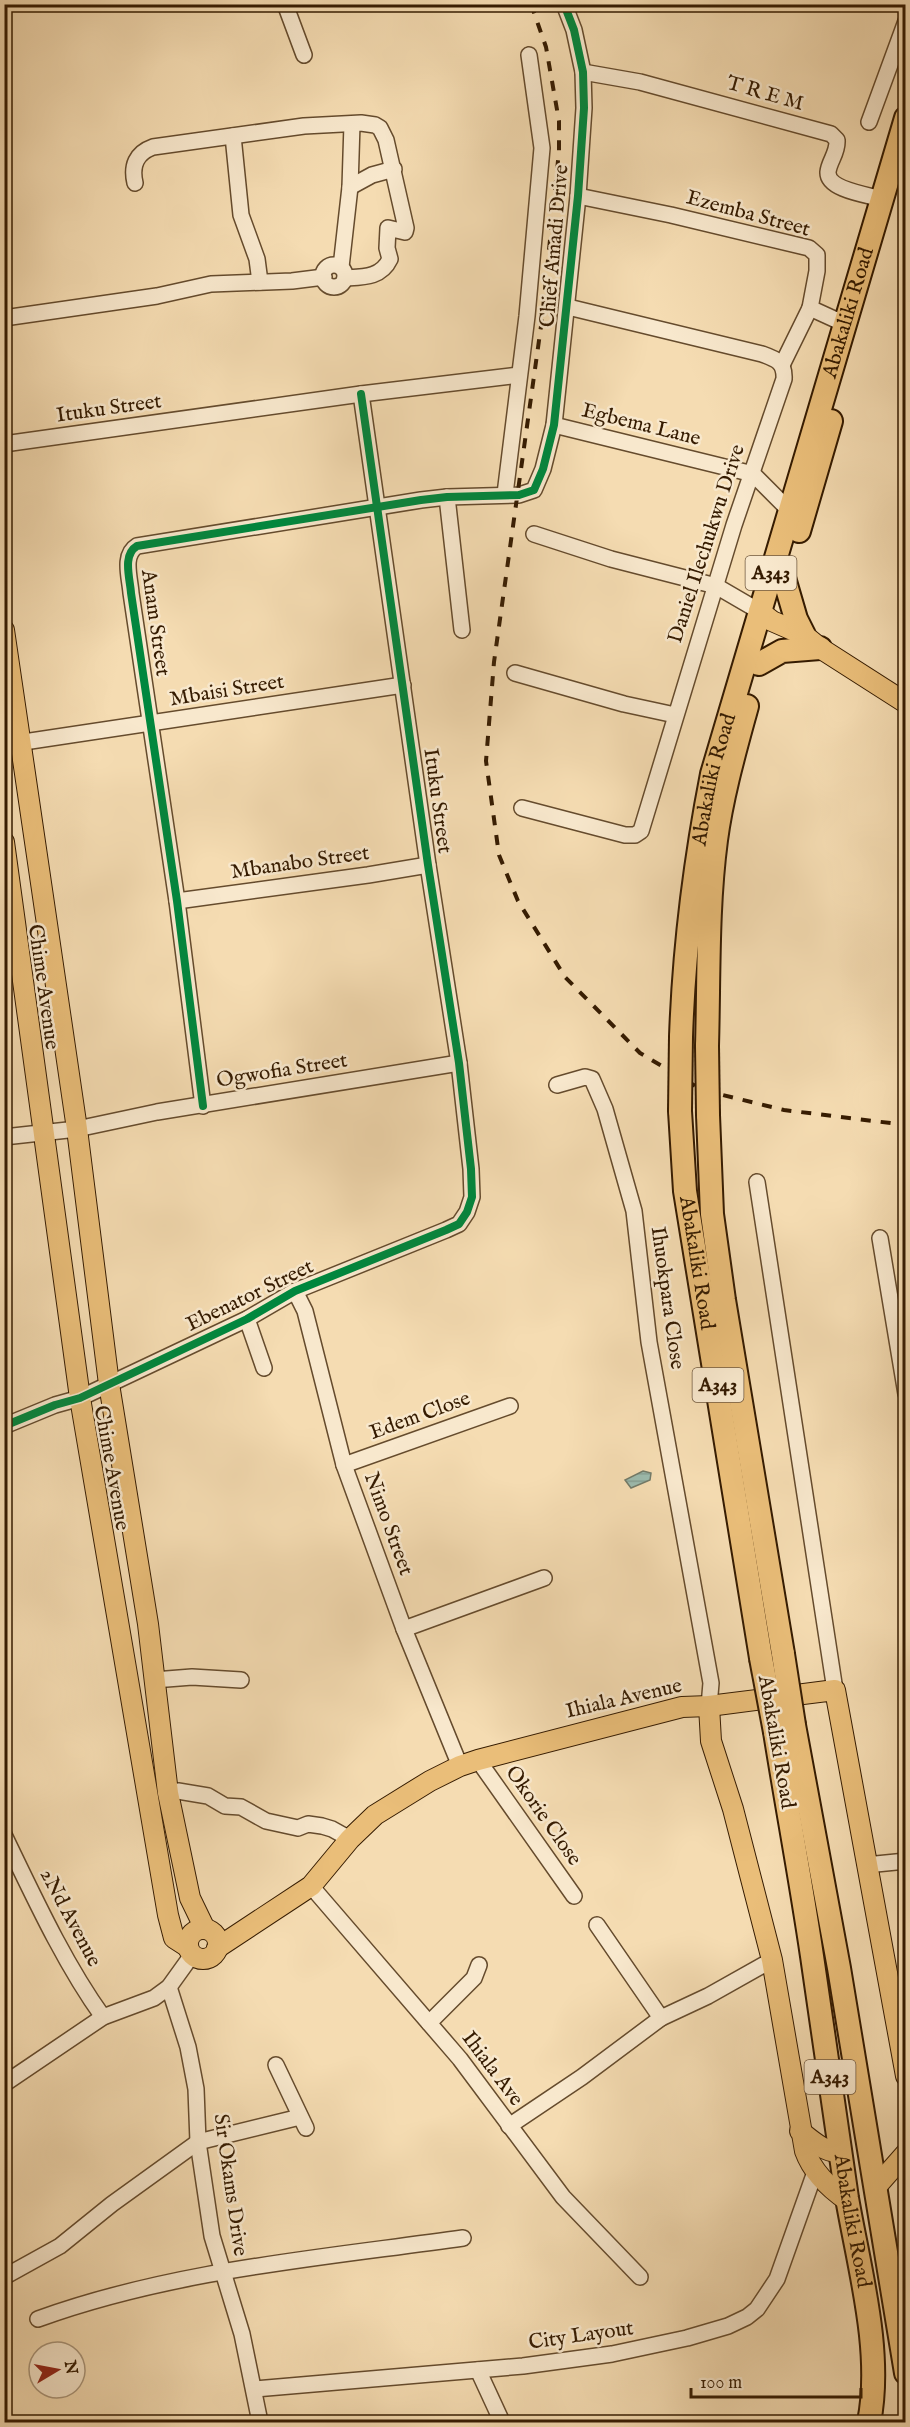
<svg xmlns="http://www.w3.org/2000/svg" width="910" height="2427" viewBox="0 0 910 2427" font-family="'IM FELL English',serif">
	<style>
		.water { fill: url(#water-rules); stroke: #737b69; stroke-width: 1.5 }
		.lines { fill: none; stroke-linecap: round; stroke-linejoin: round }
		.minor-casing { stroke: #654b2d; stroke-width: 18 }
		.major-casing { stroke: #351b01; stroke-width: 22 }
		.highway-casing { stroke: #351b01; stroke-width: 26 }
		.minor { stroke: #f8e8cd; stroke-width: 15 }
		.major { stroke: #eabe79; stroke-width: 20 }
		.highway { stroke: #eabe79; stroke-width: 22 }
		.rail { stroke: #351b01; stroke-width: 4; stroke-dasharray: 10 10; stroke-linecap: butt }
		.highway-bridge-casing { stroke: #351b01; stroke-width: 26; stroke-linecap: butt }
		.highway-bridge { stroke: #eabe79; stroke-width: 22 }
		.cycleway-casing { stroke: #f8e8cd; stroke-width: 11 }
		.cycleway { stroke: #00873e; stroke-width: 8 }
		.labels { text-anchor: middle; dominant-baseline: central; stroke-width: 5; stroke-linejoin: round; paint-order: stroke }
		.shield { fill: #f8e8cd; stroke: #70583e; stroke-width: 1.5 }
		.shield-label { font-size: 20px; font-weight: bold; fill: #351b01 }
		.street-label { font-size: 21px; fill: #351b01; stroke: #f8e8cd }
	</style>
	<defs>
		<pattern id="water-rules" width="6" height="5" patternUnits="userSpaceOnUse" patternTransform="scale(1.5)"><rect width="6" height="5" fill="#9cbbae"/><path d="M0 2.5h6" fill="none" stroke="#87a094"/></pattern>
	</defs>
	<rect width="100%" height="100%" fill="#f5dcb2"/>
	<filter id="stains"><feTurbulence type="fractalNoise" baseFrequency=".00333" numOctaves="4"/><feColorMatrix values="0 0 0 0 .2 0 0 0 0 .09 0 0 0 0 .02 0 0 0 .5 -.17"/></filter>
	<radialGradient id="worn" r=".72"><stop offset=".6" stop-color="#630" stop-opacity="0"/><stop offset="1" stop-color="#630" stop-opacity=".3"/></radialGradient>
	<!-- water -->
	<path class="water" d="M643 1471 651 1473 650 1480 631 1488 625 1480Z"/>
	<g class="lines">
		<!-- minor casing -->
		<g class="minor-casing">
			<g id="minor">
				<path d="M285 4 304 55"/>
				<path d="M583 72 640 82 831 134 837 140C838 153 829 161 828 172 827 190 869 195 882 199"/>
				<path d="M869 122 906 21"/>
				<path d="M233 136 241 215 257 259 260 282"/>
				<path d="M135 183C131 166 136 153 153 147L304 126 361 123 375 125 380 128 386 140 406 228 405 232 388 228 387 248 390 259C381 278 363 277 345 278"/>
				<path d="M350 187 372 175 394 169"/>
				<path d="M578 196 671 215 809 248 817 255V271L810 308 845 324"/>
				<circle cx="334" cy="276" r="11"/>
				<path d="M341 267 350 187 352 124"/>
				<path d="M4 318 157 296 211 284 292 281 324 277"/>
				<path d="M782 365 810 308"/>
				<path d="M554 425 753 474 789 510"/>
				<path d="M4 444 361 394 519 375"/>
				<path d="M505 494 527 316 542 148 529 55"/>
				<path d="M447 497 462 630"/>
				<path d="M534 534 611 559 716 586 759 611"/>
				<path d="M515 673 624 704 675 715"/>
				<path d="M4 745 403 685"/>
				<path d="M522 808 625 835H635L641 831 734 525 784 379C785 362 776 359 762 354L568 307"/>
				<path d="M177 901 368 875 428 865"/>
				<path d="M557 1085 585 1077 592 1079 605 1109 634 1211 649 1342 711 1683 709 1706"/>
				<path d="M203 1106 177 901 131 593C130 578 122 555 137 546L421 500 447 497 519 495 534 490 543 469 554 425 578 196 584 108 583 72 574 30 564 4"/>
				<path d="M4 1137 77 1129 157 1112 459 1063"/>
				<path d="M757 1182 835 1690"/>
				<path d="M880 1238 906 1394"/>
				<path d="M295 1291 305 1311 344 1465 404 1629 460 1766"/>
				<path d="M247 1319 264 1368"/>
				<path d="M4 1426 55 1405 80 1398 247 1319 295 1291 446 1230 459 1224 467 1212 472 1197 471 1169 459 1063 428 865 361 394"/>
				<path d="M344 1465 510 1406"/>
				<path d="M404 1629 544 1578"/>
				<path d="M154 1680 192 1677 241 1680"/>
				<path d="M478 1760 574 1896"/>
				<path d="M168 1793 178 1791 208 1796 225 1806 241 1807 266 1821 298 1828 308 1824 322 1826 332 1829 350 1839"/>
				<path d="M4 1835C33 1895 64 1963 103 2017"/>
				<path d="M866 1865 906 1861"/>
				<path d="M311 1886 460 2059 563 2197 640 2277"/>
				<path d="M597 1925 661 2018"/>
				<path d="M169 1987 188 2047 196 2089 198 2142 212 2236 242 2334 260 2422"/>
				<path d="M893 2011 906 1988"/>
				<path d="M429 2023 474 1978 479 1965"/>
				<path d="M276 2065 306 2128"/>
				<path d="M4 2084 103 2017 154 1998 169 1987 192 1955"/>
				<path d="M509 2126 582 2077 661 2018 708 1996 772 1960"/>
				<path d="M4 2277 60 2246 112 2204 198 2142 300 2117"/>
				<path d="M38 2319C173 2270 321 2258 463 2238"/>
				<path d="M478 2370 502 2422"/>
				<path d="M255 2389 523 2366 612 2354 687 2338 728 2326 747 2317 757 2309 777 2279 815 2172"/>
			</g>
		</g>
		<!-- major casing -->
		<g class="major-casing">
			<g id="major">
				<path d="M759 611 772 621 804 635 820 648 906 703"/>
				<path d="M4 630 77 1129 109 1384 148 1624 168 1793 190 1898 205 1929"/>
				<path d="M4 842 80 1398 168 1915 174 1938 188 1947"/>
				<path d="M709 1706 711 1741 733 1809 772 1960 805 2151C813 2173 829 2188 848 2201"/>
				<circle cx="203" cy="1944" r="15"/>
				<path d="M217 1948 311 1886 350 1839 375 1815 430 1781 460 1766 478 1760 682 1707 709 1706 835 1690 906 2076"/>
				<path d="M800 2131C810 2139 827 2155 840 2151"/>
				<path d="M876 2187 906 2153"/>
			</g>
		</g>
		<!-- highway casing -->
		<g class="highway-casing">
			<g id="highway">
				<path d="M799 531 831 421"/>
				<path d="M784 578 796 619 804 635"/>
				<path d="M759 664 782 651 820 648"/>
				<path id="s1" d="M681 1037C684 949 695 861 712 774L906 118"/>
				<path d="M707 1046C709 977 707 908 716 840 722 795 735 750 747 706"/>
				<path id="s2" d="M680 1111 685 1191 761 1658"/>
				<path d="M708 1115 712 1214 724 1300 783 1654"/>
				<path d="M794 1725 839 1968 906 2373"/>
				<path id="s3" d="M775 1732C787 1807 801 1881 812 1956 824 2037 835 2117 847 2198 859 2268 883 2352 869 2422"/>
			</g>
		</g>
		<!-- minor -->
		<use href="#minor" class="minor"/>
		<!-- major -->
		<use href="#major" class="major"/>
		<!-- highway -->
		<use href="#highway" class="highway"/>
		<!-- rail -->
		<path class="rail" d="M531 4 546 47 559 121V151L542 319 494 662 486 761 499 855 518 901 565 977 640 1053 702 1090 784 1110 906 1125"/>
		<!-- highway-bridge casing -->
		<g class="highway-bridge-casing">
			<g id="highway-bridge">
				<path d="M707 1046 708 1115"/>
				<path d="M680 1111 681 1037"/>
				<path d="M783 1654 794 1725"/>
				<path d="M761 1658 775 1732"/>
			</g>
		</g>
		<!-- highway-bridge -->
		<use href="#highway-bridge" class="highway-bridge"/>
		<!-- cycleway casing -->
		<g class="cycleway-casing">
			<g id="cycleway">
				<path d="M203 1106 177 901 131 593C130 578 122 555 137 546L421 500 447 497 519 495 534 490 543 469 554 425 578 196 584 108 583 72 574 30 564 4"/>
				<path d="M4 1426 55 1405 80 1398 247 1319 295 1291 446 1230 459 1224 467 1212 472 1197 471 1169 459 1063 428 865 361 394"/>
			</g>
		</g>
		<!-- cycleway -->
		<use href="#cycleway" class="cycleway"/>
	</g>
	<g class="labels">
		<!-- shield labels -->
		<g class="shield">
			<rect x="745.5" y="556" width="51" height="34" rx="4.5"/>
			<rect x="692.5" y="1368" width="51" height="34" rx="4.5"/>
			<rect x="804.5" y="2060" width="51" height="34" rx="4.5"/>
		</g>
		<g class="shield-label">
			<text x="771" y="573">A343</text>
			<text x="718" y="1385">A343</text>
			<text x="830" y="2077">A343</text>
		</g>
		<!-- street labels -->
		<g class="street-label">
			<text transform="translate(765 94) rotate(16)">T R E M</text>
			<text transform="translate(748 214) rotate(15)">Ezemba Street</text>
			<text transform="translate(555 246) rotate(-85)">Chief Amadi Drive</text>
			<text stroke="none"><textPath href="#s1" startOffset="746">Abakaliki Road</textPath></text>
			<text transform="translate(109 409) rotate(-8)">Ituku Street</text>
			<text transform="translate(641 425) rotate(14)">Egbema Lane</text>
			<text transform="translate(707 544) rotate(-72)">Daniel Ilechukwu Drive</text>
			<text transform="translate(155 623) rotate(82)">Anam Street</text>
			<text transform="translate(227 691) rotate(-9)">Mbaisi Street</text>
			<text stroke="none"><textPath href="#s1" startOffset="260">Abakaliki Road</textPath></text>
			<text transform="translate(437 801) rotate(82)">Ituku Street</text>
			<text transform="translate(300 863) rotate(-8)">Mbanabo Street</text>
			<text transform="translate(43 987) rotate(82)">Chime Avenue</text>
			<text transform="translate(282 1071) rotate(-9)">Ogwofia Street</text>
			<text stroke="none"><textPath href="#s2" startOffset="153">Abakaliki Road</textPath></text>
			<text transform="translate(250 1296) rotate(-26)">Ebenator Street</text>
			<text transform="translate(667 1298) rotate(82)">Ihuokpara Close</text>
			<text transform="translate(420 1416) rotate(-20)">Edem Close</text>
			<text transform="translate(111 1468) rotate(80)">Chime Avenue</text>
			<text transform="translate(388 1524) rotate(70)">Nimo Street</text>
			<text transform="translate(624 1699) rotate(-13)">Ihiala Avenue</text>
			<text transform="translate(776 1742) rotate(80)">Abakaliki Road</text>
			<text transform="translate(543 1816) rotate(55)">Okorie Close</text>
			<text transform="translate(70 1918) rotate(62)">2Nd Avenue</text>
			<text transform="translate(492 2069) rotate(53)">Ihiala Ave</text>
			<text transform="translate(230 2185) rotate(82)">Sir Okams Drive</text>
			<text stroke="none"><textPath href="#s3" startOffset="495">Abakaliki Road</textPath></text>
			<text transform="translate(581 2336) rotate(-8)">City Layout</text>
		</g>
	</g>
	<!-- margin -->
	<rect width="910" height="2427" fill="none" stroke="#f5dcb2" stroke-width="24"/>
	<rect x="6" y="6" width="898" height="2415" fill="none" stroke="#351b01" stroke-width="3"/>
	<rect x="12" y="12" width="886" height="2403" fill="none" stroke="#351b01" stroke-width="1.5"/>
	<!-- north arrow -->
	<g transform="translate(57 2370) rotate(80)"><circle r="28" fill="#f8e8cd" stroke="#aa967b" stroke-width="1.5"/>
	<path d="M0-4.5L10 22L0 15L-10 22Z" fill="#8f2418"/>
	<text y="-9" font-size="16" font-weight="bold" text-anchor="middle" fill="#351b01">N</text>
	</g>
	<!-- scale -->
	<path d="M691 2388v9h170v-9" fill="none" stroke="#351b01" stroke-width="3"/>
	<text x="700" y="2388" font-size="18" fill="#351b01" stroke="#f8e8cd" stroke-width="4.5" paint-order="stroke">100 m</text>
	<rect width="100%" height="100%" filter="url(#stains)"/>
	<rect width="100%" height="100%" fill="url(#worn)"/>
</svg>
